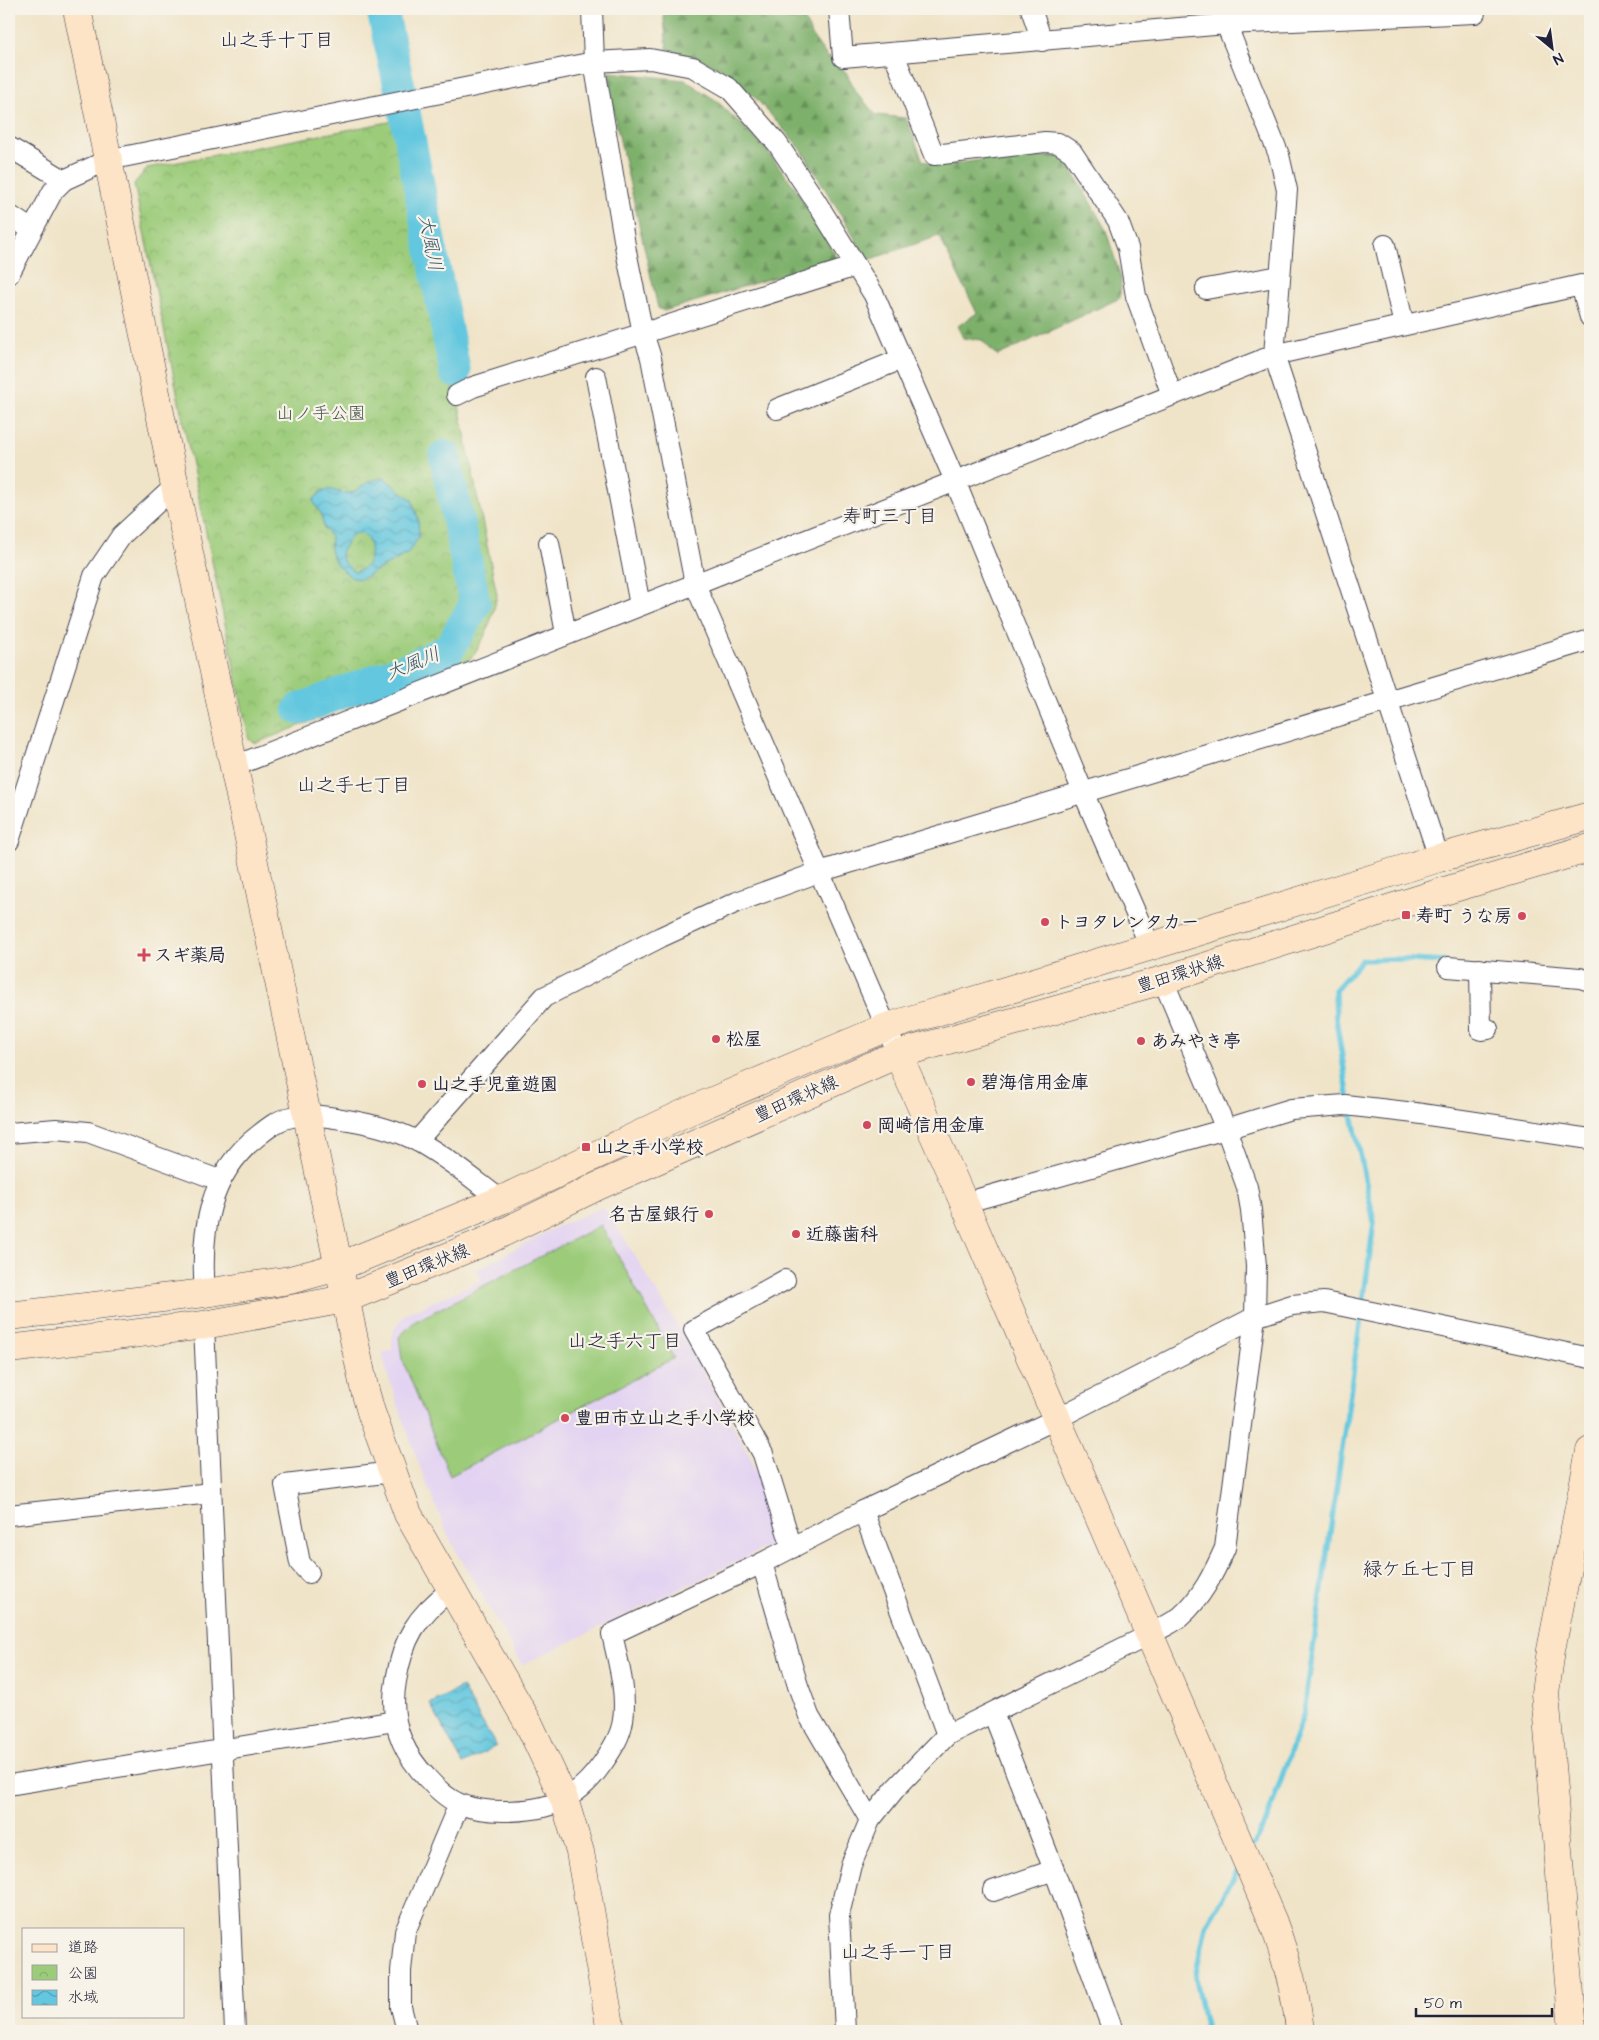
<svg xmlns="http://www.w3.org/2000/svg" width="1599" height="2040" viewBox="0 0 1599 2040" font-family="'Architects Daughter','Klee One',sans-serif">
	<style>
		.built { fill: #e3d3f2 }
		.forest { fill: url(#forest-firs); stroke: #506952 }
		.park { fill: url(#park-crowns); stroke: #5f775a }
		.garden { fill: #9ccc7a; stroke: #5f775a }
		.water { fill: url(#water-waves); stroke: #42748d; fill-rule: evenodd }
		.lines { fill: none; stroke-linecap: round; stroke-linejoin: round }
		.stream { stroke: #62c7df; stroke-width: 5.5 }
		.river { stroke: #62c7df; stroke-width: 32 }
		.street-casing { stroke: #413f50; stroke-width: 22 }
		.secondary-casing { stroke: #413f50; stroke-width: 29 }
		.street { stroke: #fff; stroke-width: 20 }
		.secondary { stroke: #fee4c6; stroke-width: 28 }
		.poi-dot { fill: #d1495b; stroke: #f7f3e8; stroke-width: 2 }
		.labels { text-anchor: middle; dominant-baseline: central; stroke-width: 4.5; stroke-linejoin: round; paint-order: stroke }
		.park-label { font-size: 18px; fill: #47554e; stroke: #f7f3e8 }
		.poi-label { font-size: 18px; font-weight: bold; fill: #22223b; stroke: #f7f3e8; text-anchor: start }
		.street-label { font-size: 18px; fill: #22223b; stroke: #f7f3e8 }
		.neighbourhood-label { font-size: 19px; fill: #22223b; stroke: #f7f3e8 }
		.water-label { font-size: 19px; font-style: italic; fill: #35546c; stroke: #f7f3e8 }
	</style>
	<defs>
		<pattern id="forest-firs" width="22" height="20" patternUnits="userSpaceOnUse" patternTransform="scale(1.25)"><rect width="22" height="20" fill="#7db06a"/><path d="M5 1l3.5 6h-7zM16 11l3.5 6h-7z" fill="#668f58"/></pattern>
		<pattern id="park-crowns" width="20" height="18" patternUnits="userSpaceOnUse" patternTransform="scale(1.25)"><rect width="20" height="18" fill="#9ccc7a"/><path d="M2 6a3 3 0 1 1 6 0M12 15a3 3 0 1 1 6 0" fill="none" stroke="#86af6a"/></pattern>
		<pattern id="water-waves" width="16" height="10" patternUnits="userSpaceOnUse" patternTransform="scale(1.25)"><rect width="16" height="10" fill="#62c7df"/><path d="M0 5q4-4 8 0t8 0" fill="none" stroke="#50a1b6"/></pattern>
	</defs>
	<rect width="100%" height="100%" fill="#f7f3e8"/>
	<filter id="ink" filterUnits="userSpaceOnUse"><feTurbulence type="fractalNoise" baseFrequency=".02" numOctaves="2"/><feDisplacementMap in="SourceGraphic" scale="10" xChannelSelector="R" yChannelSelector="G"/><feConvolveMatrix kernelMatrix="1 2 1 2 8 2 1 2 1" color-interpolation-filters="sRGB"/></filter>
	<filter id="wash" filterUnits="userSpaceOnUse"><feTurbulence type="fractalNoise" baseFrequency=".0096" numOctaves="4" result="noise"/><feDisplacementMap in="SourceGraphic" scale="20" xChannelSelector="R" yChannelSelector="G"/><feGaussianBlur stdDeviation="1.12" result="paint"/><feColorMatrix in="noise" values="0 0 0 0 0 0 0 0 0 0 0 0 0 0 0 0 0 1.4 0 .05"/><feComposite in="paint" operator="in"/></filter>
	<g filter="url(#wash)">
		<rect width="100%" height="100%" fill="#f0e4c8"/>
		<!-- built -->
		<path class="built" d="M602 1207 610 1215 680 1330 751 1459 778 1537 773 1544 522 1665 448 1536 421 1470 388 1376 382 1353 392 1350V1335L397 1324 405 1314 482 1280 476 1270 558 1226Z"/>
		<!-- forest -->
		<g class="forest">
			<path d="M663 9H799L813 37 826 55 846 72 857 93 876 115 906 118 923 161 949 165 1000 157 1064 156 1106 230 1121 279 1120 298 997 356 982 340 963 338 958 326 977 313 939 236 868 260 801 149 753 95 721 68 667 49Z"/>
			<path d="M609 72 685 80 717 101 763 146 794 186 837 258 664 311 658 308 606 79Z"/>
		</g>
		<!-- park -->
		<path class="park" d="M394 121 457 395 497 595C492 620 486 639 470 659L256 743 249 740 134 184 147 168Z"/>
		<!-- garden -->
		<path class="garden" d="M601 1225 674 1358 450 1476 402 1359 399 1337 414 1322Z"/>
		<!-- water -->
		<g class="water">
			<path d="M384 478 412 500 418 518 419 537 407 554 361 579 352 578 337 565 330 551 331 537 324 528 321 514 313 501C326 481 332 493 348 493 356 493 362 485 369 482 373 479 379 479 384 478ZM359 533 366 536C374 550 372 569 354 572L343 561 341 553 351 535Z"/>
			<path d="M462 1687 496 1746 463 1764 430 1704Z"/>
		</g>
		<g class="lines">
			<!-- stream -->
			<g class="stream">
				<path d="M1349 1101 1336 1019 1335 990 1362 960 1394 959 1445 962"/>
				<path d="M1251 1848 1266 1822 1304 1713 1365 1289 1374 1222 1351 1110"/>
				<path d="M1206 2031 1195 1978 1206 1926 1240 1867"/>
			</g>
			<!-- river -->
			<g class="river">
				<path d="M382 9 400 89"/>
				<path d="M405 114 455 372"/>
				<path d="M299 709 413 666 449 649 475 604 445 456"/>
			</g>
		</g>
	</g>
	<g filter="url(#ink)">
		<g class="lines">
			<!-- street casing -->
			<g class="street-casing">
				<g id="street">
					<path d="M592 9 594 62 626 251 643 333 651 358 695 584 898 1054"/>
					<path d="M839 9 843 57 1226 24 1475 13 1474 9"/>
					<path d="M1031 9 1042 41"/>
					<path d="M1220 9 1279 155 1287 190 1274 355 1439 858"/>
					<path d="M894 54 934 155 1045 142 1058 143 1072 152 1118 221 1128 248 1136 296 1172 395"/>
					<path d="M9 147 64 180"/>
					<path d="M9 215 32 230"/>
					<path d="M1385 245 1404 325"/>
					<path d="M9 274 53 191 64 180 108 160 594 62 650 59 693 67 729 88 777 143 815 200 874 295 955 481 1083 792 1150 946"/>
					<path d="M1206 289 1280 276"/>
					<path d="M596 377 640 605"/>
					<path d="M457 395 473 387 856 266"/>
					<path d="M777 409 902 359"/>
					<path d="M549 543 566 634"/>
					<path d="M235 766 1274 355 1581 285 1590 317"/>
					<path d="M9 841 94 576 122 535 175 486"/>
					<path d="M1448 967 1580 978 1590 981"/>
					<path d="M1480 969 1481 1030 1488 1029"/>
					<path d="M9 1133 56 1129 88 1132 219 1180"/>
					<path d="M417 1141 544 997 661 937 737 902 819 872 1590 640"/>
					<path d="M964 1203 1226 1129 1163 980"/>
					<path d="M785 1280 694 1330 763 1454 792 1548"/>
					<path d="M205 1293C200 1233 208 1174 259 1135 269 1127 279 1119 292 1117 310 1113 330 1117 348 1120 372 1124 396 1130 417 1141 447 1157 474 1180 501 1200"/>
					<path d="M204 1325 235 2031"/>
					<path d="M863 1511 947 1735"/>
					<path d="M9 1515 211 1493"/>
					<path d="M762 1563 798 1686 809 1716 870 1820"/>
					<path d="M309 1573 300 1563 285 1485 393 1472"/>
					<path d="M451 1590C416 1616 403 1639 396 1681 389 1719 401 1751 427 1778 436 1788 447 1799 460 1804 473 1809 490 1811 504 1811 548 1811 576 1801 602 1764 611 1751 621 1736 623 1720 627 1691 618 1662 612 1634L762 1563 863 1511 1056 1419 1255 1317 1292 1305 1324 1302 1590 1358"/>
					<path d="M993 1713 1054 1870 1113 2031"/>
					<path d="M9 1785 395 1721"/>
					<path d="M993 1891 1054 1870"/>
					<path d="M407 2031 401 2007V1971L405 1932 459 1804"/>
					<path d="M845 2031 839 1915 851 1865 870 1820 895 1789 947 1735 1149 1635C1159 1629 1171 1624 1180 1617 1201 1599 1214 1573 1225 1548L1255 1317 1256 1266 1251 1210 1247 1187 1226 1129 1291 1109 1345 1105 1415 1113 1590 1139"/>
				</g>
			</g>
			<!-- secondary casing -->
			<g class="secondary-casing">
				<g id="secondary">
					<path d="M77 9 175 486 364 1387 371 1412 408 1514 529 1724 564 1799 580 1852 611 2031"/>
					<path d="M898 1054 964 1203 1273 1922C1286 1957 1296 1993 1300 2031"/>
					<path d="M9 1316 205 1293 290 1280 338 1267 501 1200 689 1111 887 1027 1439 858 1590 816"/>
					<path d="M9 1349 204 1325 345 1299 486 1241 598 1186 898 1054 1163 980 1451 889 1590 848"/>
					<path d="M1573 2031 1545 1693 1551 1650 1590 1451"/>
				</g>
			</g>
			<!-- street -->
			<use href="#street" class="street"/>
			<!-- secondary -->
			<use href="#secondary" class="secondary"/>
		</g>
	</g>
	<!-- markers -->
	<g class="poi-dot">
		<rect x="1401" y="910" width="10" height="10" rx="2.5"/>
		<circle cx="1522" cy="916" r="5"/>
		<circle cx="1045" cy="922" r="5"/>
		<path d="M141.5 947.5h5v5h5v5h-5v5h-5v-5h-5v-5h5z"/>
		<circle cx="716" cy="1039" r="5"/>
		<circle cx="1141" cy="1041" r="5"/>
		<circle cx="971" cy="1082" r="5"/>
		<circle cx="422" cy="1084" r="5"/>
		<circle cx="867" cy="1125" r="5"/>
		<rect x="581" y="1142" width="10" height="10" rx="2.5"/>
		<circle cx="709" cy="1214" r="5"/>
		<circle cx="796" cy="1234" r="5"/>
		<circle cx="565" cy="1418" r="5"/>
	</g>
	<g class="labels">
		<!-- park labels -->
		<g class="park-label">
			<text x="321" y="413">山ノ手公園</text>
		</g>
		<!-- poi labels -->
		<g class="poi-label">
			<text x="1416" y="915">寿町</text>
			<text x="1512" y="916" text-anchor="end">うな房</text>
			<text x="1055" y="922">トヨタレンタカー</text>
			<text x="154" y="955">スギ薬局</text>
			<text x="726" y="1039">松屋</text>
			<text x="1151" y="1041">あみやき亭</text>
			<text x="981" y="1082">碧海信用金庫</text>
			<text x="432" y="1084">山之手児童遊園</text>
			<text x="877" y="1125">岡崎信用金庫</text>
			<text x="596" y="1147">山之手小学校</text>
			<text x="699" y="1214" text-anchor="end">名古屋銀行</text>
			<text x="806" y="1234">近藤歯科</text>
			<text x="575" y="1418">豊田市立山之手小学校</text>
		</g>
		<!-- street labels -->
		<g class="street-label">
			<text transform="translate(1180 974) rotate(-17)">豊田環状線</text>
			<text transform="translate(796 1099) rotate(-24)">豊田環状線</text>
			<text transform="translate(427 1266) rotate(-22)">豊田環状線</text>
		</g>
		<!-- neighbourhood labels -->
		<g class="neighbourhood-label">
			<text x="277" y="40">山之手十丁目</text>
			<text x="890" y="516">寿町三丁目</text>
			<text x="354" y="785">山之手七丁目</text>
			<text x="625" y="1341">山之手六丁目</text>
			<text x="1420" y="1569">緑ケ丘七丁目</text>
			<text x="898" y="1952">山之手一丁目</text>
		</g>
		<!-- water labels -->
		<g class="water-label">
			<text transform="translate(430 243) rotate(79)">大風川</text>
			<text transform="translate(413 664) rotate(-22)">大風川</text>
		</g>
	</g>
	<!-- margin -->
	<rect width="1599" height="2040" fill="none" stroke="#f7f3e8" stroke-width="30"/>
	<!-- legend -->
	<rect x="22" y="1928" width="162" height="90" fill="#f7f3e8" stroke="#a29fa3"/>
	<rect x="32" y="1944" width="25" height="8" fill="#fee4c6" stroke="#a29fa3"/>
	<text x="68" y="1952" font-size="15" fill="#22223b">道路</text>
	<rect x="32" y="1965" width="25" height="15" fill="url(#park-crowns)" stroke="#a29fa3"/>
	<text x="68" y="1978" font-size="15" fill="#22223b">公園</text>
	<rect x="32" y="1990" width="25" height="15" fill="url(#water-waves)" stroke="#a29fa3"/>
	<text x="68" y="2002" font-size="15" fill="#22223b">水域</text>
	<!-- north arrow -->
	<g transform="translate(1552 48) rotate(151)" stroke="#f7f3e8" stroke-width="4" paint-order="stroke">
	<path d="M0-4L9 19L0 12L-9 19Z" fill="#22223b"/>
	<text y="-8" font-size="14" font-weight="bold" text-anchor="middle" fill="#22223b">N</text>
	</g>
	<!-- scale -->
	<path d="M1416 2008v8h136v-8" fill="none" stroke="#22223b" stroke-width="2.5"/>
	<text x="1424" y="2008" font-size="15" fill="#22223b" stroke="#f7f3e8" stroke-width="4" paint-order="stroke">50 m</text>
</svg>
